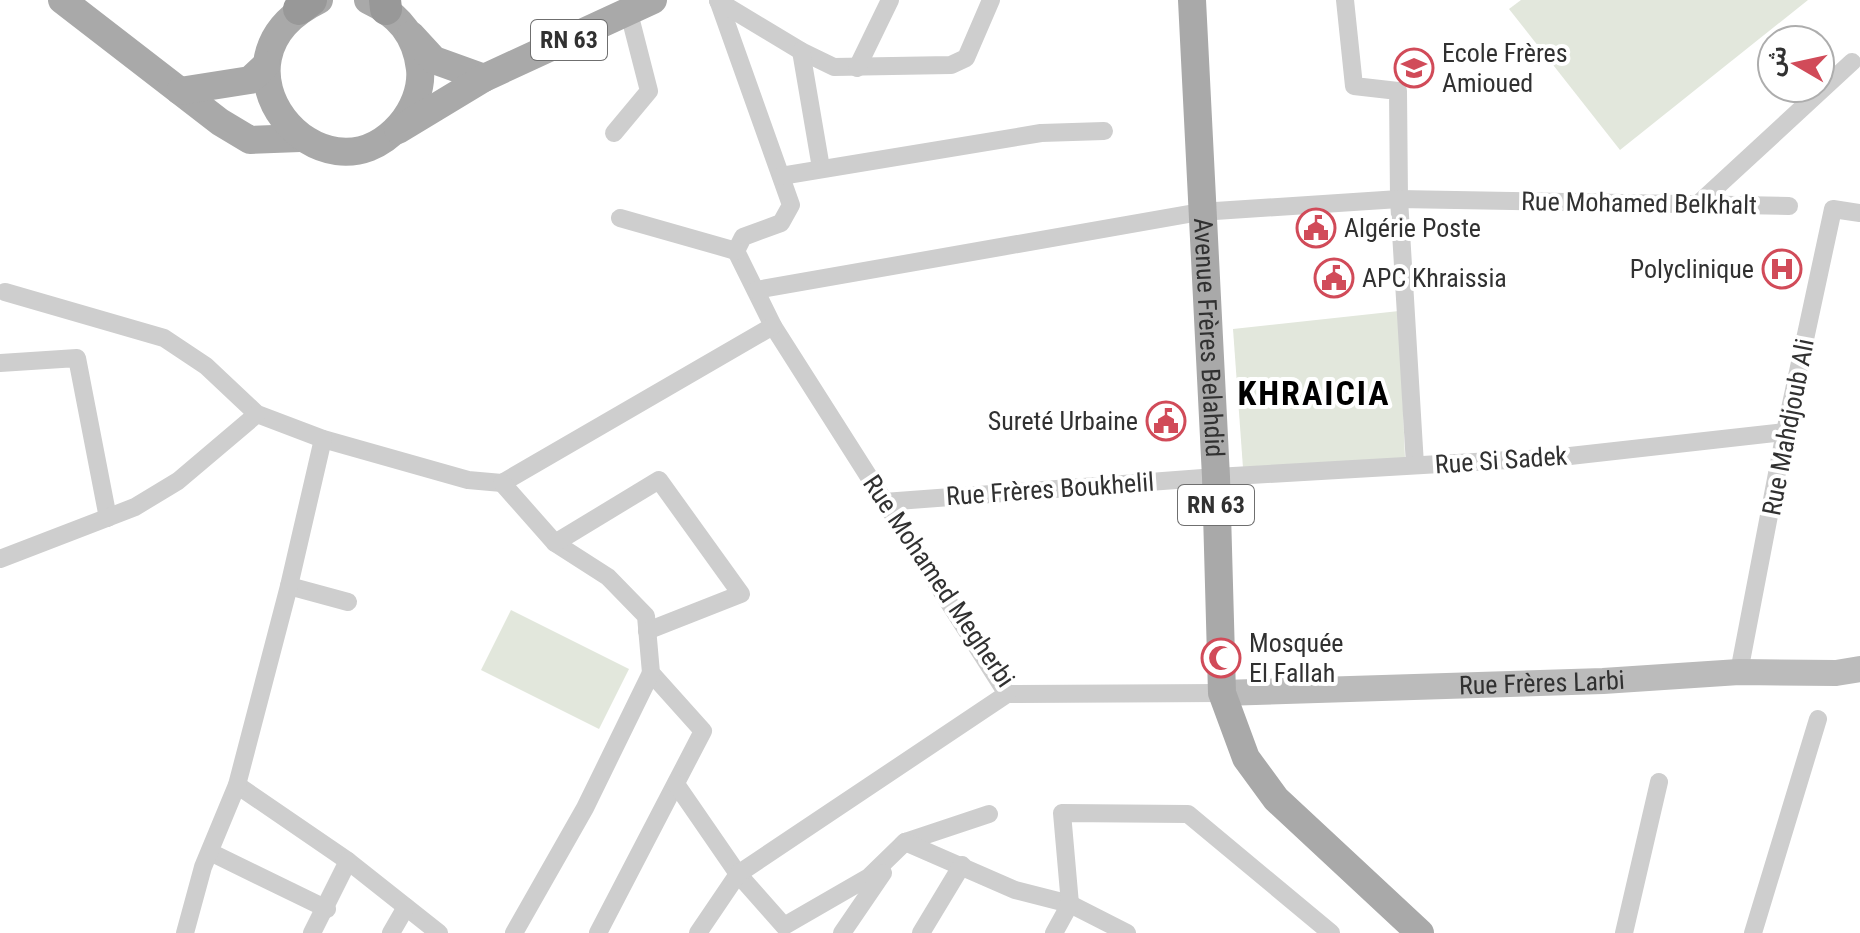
<svg xmlns="http://www.w3.org/2000/svg" width="1860" height="933" viewBox="0 0 1860 933" font-family="'Roboto Condensed','Noto Sans Arabic',sans-serif">
	<style>
		.green { fill: #e2e7dc }
		.lines { fill: none; stroke-linecap: round; stroke-linejoin: round }
		.minor { stroke: #cecece; stroke-width: 18 }
		.secondary { stroke: #bbb; stroke-width: 26 }
		.primary { stroke: #a9a9a9; stroke-width: 28 }
		.motorway { stroke: #989898; stroke-width: 32 }
		.labels { text-anchor: middle; dominant-baseline: central; stroke-width: 8; stroke-linejoin: round; paint-order: stroke }
		.shield { fill: #fff; stroke: #6f6f6f; stroke-width: 2 }
		.shield-label { font-size: 24px; font-weight: bold; fill: #313131 }
		.poi-label { font-size: 26px; fill: #313131; stroke: #fff; text-anchor: start }
		.street-label { font-size: 26px; fill: #313131; stroke: #fff }
		.district-label { font-size: 34px; font-weight: bold; letter-spacing: 2px; fill: #000; stroke: #fff }
	</style>
	<rect width="100%" height="100%" fill="#fff"/>
	<!-- green -->
	<g class="green">
		<path d="M1521 0H1808L1620 150 1509 9Z"/>
		<path d="M1399 311 1405 458 1243 468 1233 329Z"/>
		<path d="M511 610 629 669 599 729 481 670Z"/>
	</g>
	<g class="lines">
		<!-- minor -->
		<g class="minor">
			<path d="M718 0 791 205 781 223 743 237 736 251 773 326 1007 694 1222 693"/>
			<path d="M1345 0 1354 86 1398 91 1399 199 1415 465"/>
			<path d="M718 1 801 51 834 67 951 65 966 58 991 0"/>
			<path d="M801 51 821 168"/>
			<path d="M857 68 890 0"/>
			<path d="M614 133 649 91 629 13"/>
			<path d="M781 176 1041 133 1104 131"/>
			<path d="M1698 204 1852 62"/>
			<path d="M620 218 736 251"/>
			<path d="M756 290 1200 212 1399 199 1789 206"/>
			<path d="M5 292 164 338 206 366 257 414 323 439 468 480 502 483 773 326"/>
			<path d="M0 363 77 358 108 518"/>
			<path d="M502 483 555 543 608 577 646 616 651 673 703 731 598 933"/>
			<path d="M884 502 1216 477 1561 457 1785 432"/>
			<path d="M555 543 659 480 741 594 647 631"/>
			<path d="M0 559 135 507 178 481 257 414"/>
			<path d="M289 586 348 602"/>
			<path d="M1739 672 1785 432 1833 209 1860 213"/>
			<path d="M676 784 738 874 784 926 869 877 905 842 989 814"/>
			<path d="M237 785 348 861 439 933"/>
			<path d="M902 845 905 842 1015 890 1070 904 1127 933"/>
			<path d="M210 852 327 909"/>
			<path d="M185 933 203 867 237 785 289 586 323 439"/>
			<path d="M312 933 348 861"/>
			<path d="M391 933 406 907"/>
			<path d="M514 933 585 808 651 673"/>
			<path d="M698 933 738 874 1007 694"/>
			<path d="M842 933 883 873"/>
			<path d="M921 933 962 865"/>
			<path d="M1054 933 1070 904 1062 813 1188 814 1331 933"/>
			<path d="M1624 933 1659 782"/>
			<path d="M1753 933 1818 719"/>
		</g>
		<!-- secondary -->
		<path class="secondary" id="s1" d="M1222 693 1603 681 1739 672 1836 673 1860 669"/>
		<!-- primary -->
		<g class="primary">
			<path d="M62 0 220 122 250 140 300 138"/>
			<path d="M319 0C194 61 322 213 400 125 413 110 422 89 420 69 416 35 398 14 368 0"/>
			<path id="s2" d="M1192 0 1216 477 1222 693 1246 758 1276 799 1420 933"/>
			<path d="M411 35 434 60 484 78"/>
			<path d="M180 91 250 80 266 65"/>
			<path d="M398 130 484 78 653 0"/>
		</g>
		<!-- motorway -->
		<g class="motorway">
			<path d="M385 0 386 9"/>
			<path d="M299 9 311 0"/>
		</g>
	</g>
	<!-- icons -->
	<defs>
		<g id="school-ring" transform="scale(2)"><circle r="9.5" fill="#fff" stroke="#d14b59" stroke-width="1.5"/><path d="M0-5L7-2L0 1L-7-2ZM-4 1L0 2.5L4 1V4Q0 6-4 4Z" fill="#d14b59"/></g>
		<g id="civic-ring" transform="scale(2)"><circle r="9.5" fill="#fff" stroke="#d14b59" stroke-width="1.5"/><path d="M-.6-6.5H3V-4.5H.6V-3L4-1V1h2V6H-6V1h2V-1L-.6-3ZM-1.2 2.5V6h2.4V2.5Z" fill="#d14b59"/></g>
		<g id="hospital-ring" transform="scale(2)"><circle r="9.5" fill="#fff" stroke="#d14b59" stroke-width="1.5"/><path d="M-5-5h3v3.5h4V-5h3V5h-3V1.5h-4V5h-3Z" fill="#d14b59"/></g>
		<g id="mosque-ring" transform="scale(2)"><circle r="9.5" fill="#fff" stroke="#d14b59" stroke-width="1.5"/><path d="M3.5-4.9A6 6 0 1 0 3.5 4.9A5 5 0 1 1 3.5-4.9Z" fill="#d14b59"/></g>
	</defs>
	<g fill-rule="evenodd">
		<use href="#school-ring" x="1414" y="68"/>
		<use href="#civic-ring" x="1316" y="228"/>
		<use href="#hospital-ring" x="1782" y="269"/>
		<use href="#civic-ring" x="1334" y="278"/>
		<use href="#civic-ring" x="1166" y="421"/>
		<use href="#mosque-ring" x="1221" y="658"/>
	</g>
	<g class="labels">
		<!-- shield labels -->
		<g class="shield">
			<rect x="531" y="20" width="76" height="40" rx="6"/>
			<rect x="1178" y="485" width="76" height="40" rx="6"/>
		</g>
		<g class="shield-label">
			<text x="569" y="40">RN 63</text>
			<text x="1216" y="505">RN 63</text>
		</g>
		<!-- poi labels -->
		<g class="poi-label">
			<text x="1442" y="53">Ecole Frères<tspan x="1442" dy="30">Amioued</tspan></text>
			<text x="1344" y="228">Algérie Poste</text>
			<text x="1754" y="269" text-anchor="end">Polyclinique</text>
			<text x="1362" y="278">APC Khraissia</text>
			<text x="1138" y="421" text-anchor="end">Sureté Urbaine</text>
			<text x="1249" y="643">Mosquée<tspan x="1249" dy="30">El Fallah</tspan></text>
		</g>
		<!-- street labels -->
		<g class="street-label">
			<text transform="translate(1639 203) rotate(1)">Rue Mohamed Belkhalt</text>
			<text stroke="none"><textPath href="#s2" startOffset="338">Avenue Frères Belahdid</textPath></text>
			<text transform="translate(1788 427) rotate(-79)">Rue Mahdjoub Ali</text>
			<text transform="translate(1501 460) rotate(-4)">Rue Si Sadek</text>
			<text transform="translate(1050 489) rotate(-4)">Rue Frères Boukhelil</text>
			<text transform="translate(939 581) rotate(56)">Rue Mohamed Megherbi</text>
			<text stroke="none"><textPath href="#s1" startOffset="320">Rue Frères Larbi</textPath></text>
		</g>
		<!-- district labels -->
		<g class="district-label">
			<text x="1314" y="393">KHRAICIA</text>
		</g>
	</g>
	<!-- north arrow -->
	<g transform="translate(1796 64) rotate(279)"><circle r="38" fill="#ffffff" stroke="#adadad" stroke-width="2"/>
	<path d="M0-6L14 30L0 20L-14 30Z" fill="#d14b59"/>
	<text y="-12" font-size="22" font-weight="bold" text-anchor="middle" fill="#313131">ش</text>
	</g>
</svg>
